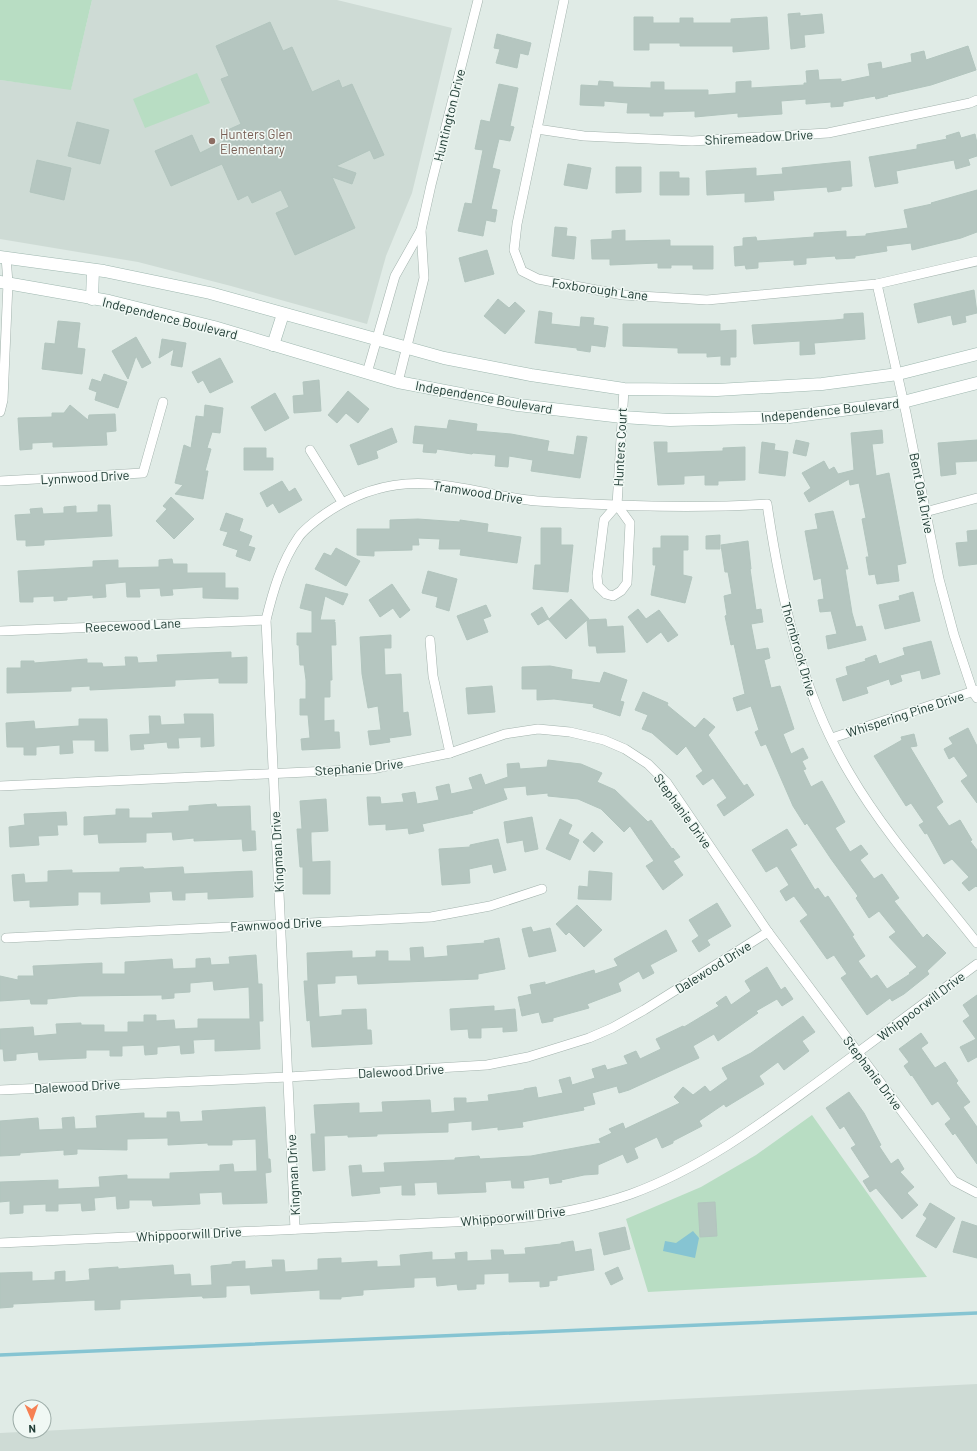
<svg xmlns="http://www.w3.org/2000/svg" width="977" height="1451" viewBox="0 0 977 1451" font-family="Barlow,sans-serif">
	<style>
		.built { fill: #cedbd5 }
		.green { fill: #b8ddc3 }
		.water { fill: #86c4d2 }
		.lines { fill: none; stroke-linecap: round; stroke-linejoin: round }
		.stream { stroke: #86c4d2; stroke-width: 3.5 }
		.building { fill: #b5c6c0; stroke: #b2c5be }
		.minor-casing { stroke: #a3b3ad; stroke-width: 10 }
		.secondary-casing { stroke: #9eb7af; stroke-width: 13 }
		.minor { stroke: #fff; stroke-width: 9 }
		.secondary { stroke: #fff; stroke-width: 12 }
		.education-dot { fill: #8d6e63; stroke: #f0f8f4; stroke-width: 1.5 }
		.labels { text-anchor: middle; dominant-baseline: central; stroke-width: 3; stroke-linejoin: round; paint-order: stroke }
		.street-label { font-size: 13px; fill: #203c35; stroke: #f0f8f4 }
		.education-label { font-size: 13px; fill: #785e54; stroke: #f0f8f4; text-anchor: start }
	</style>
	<rect width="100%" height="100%" fill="#e0ebe6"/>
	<!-- built -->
	<g class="built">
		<path d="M92 0H337L452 28 412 193 386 256 367 324 231 286 138 262 0 239V80L71 89Z"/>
		<path d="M977 1384V1451H0V1433Z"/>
	</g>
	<!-- green -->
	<g class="green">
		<path d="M0 0H92L71 90 0 80Z"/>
		<path d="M197 73 210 103 145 128 133 99Z"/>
		<path d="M812 1115 927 1277 648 1292 626 1219 701 1187 756 1155Z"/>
	</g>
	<!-- water -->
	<path class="water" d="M693 1231 699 1238 695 1258 663 1251 665 1241 676 1243Z"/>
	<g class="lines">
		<!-- stream -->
		<path class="stream" d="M0 1355 977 1313"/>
	</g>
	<!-- building -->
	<g class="building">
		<path d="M800 13V16L822 14 824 33 804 35 805 47 791 49 788 14Z"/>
		<path d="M634 17H653V23H680V18H693V23H731V19L767 17 769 49 733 52V46H680V43H649V50H634Z"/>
		<path d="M270 22 283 51 292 47 312 92 339 80 342 88 352 84 384 155 374 159 370 150 336 166 356 173 352 184 332 177 355 228 295 255 276 213 289 207 281 190 252 203 248 195 238 200 222 164 171 186 155 151 192 135 200 153 224 141 221 133 241 124 221 79 229 76 216 46Z"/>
		<path d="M497 34 531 43 528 55 520 53 517 68 496 63 500 49 494 48Z"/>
		<path d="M968 46 976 70 931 85 887 95 888 96 876 99 875 96 843 102V106L831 107V102L806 104V99L781 101 782 114 738 117V113L695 117V111L663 112V116H650V113H627L628 103 604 101V106L580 105 581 85 598 86 599 81 613 82V87L651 88V82H664V90H708V95L736 93V82L751 81V88L804 85V83H807L806 71 818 70 819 80 841 79V82L870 76 868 64 881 62 882 69 912 62 911 54 924 51 926 60Z"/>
		<path d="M499 84 518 88 510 126 514 127 510 141 499 139 492 168 500 170 491 209 497 210 495 222 486 220 483 236 458 231 465 203 472 204 483 150 475 149 481 120 490 122Z"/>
		<path d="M77 122 109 130 100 164 68 156Z"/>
		<path d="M959 132 961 138 975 134 977 143V156L968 159 970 165 956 169 954 160 896 171 898 183 875 187 869 157 917 149V145L947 139 946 136Z"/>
		<path d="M37 160 71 168 64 200 30 192Z"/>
		<path d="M850 161 852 186 841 187V190L828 192 827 187 773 191 774 200 745 202V193L707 195 706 171 756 168V176L783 174 782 168Z"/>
		<path d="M568 164 591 168 587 189 564 185Z"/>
		<path d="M616 167H641V192L616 193Z"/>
		<path d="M660 172H679V178H689V195H660Z"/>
		<path d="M977 190V232L961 238 912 250 911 243 886 246 887 251 855 256V258L836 259 835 256 806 258V264L794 265V260L758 262V268L746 269 745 265 735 266 734 247 743 246V238L756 237 757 241 814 237V233L846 231V237L866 236V234L908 228 904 210 932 204 931 203Z"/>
		<path d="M555 227 567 228 566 236 576 237 574 259 552 256Z"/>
		<path d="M625 230V241L670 240V246H713V269H693V265H671V268H658V263L610 265V259H592L591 240 612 239V231Z"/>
		<path d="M487 250 494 274 465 282 459 258Z"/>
		<path d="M974 290 977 313 965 316 966 322 953 325 951 315 918 323 914 304Z"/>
		<path d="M498 299 509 308 515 302 525 311 505 334 484 316Z"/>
		<path d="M539 311 552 313 551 324 580 327 581 317 594 318 593 325 608 327 605 347 591 345 590 352 577 350V348L535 343Z"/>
		<path d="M863 313 865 339 814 343 815 354 800 355V341L754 344 752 325 835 320 844 319V314Z"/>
		<path d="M58 321 80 323 77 348 85 349 82 374 42 369 45 343 55 344Z"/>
		<path d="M623 324H720V331L736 330V357H730V365H721V356L707 357V353H678V348L623 346Z"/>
		<path d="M136 337 151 363 142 368 136 356 128 379 112 351Z"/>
		<path d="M162 339 186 343 182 367 171 365 174 349 159 358Z"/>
		<path d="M220 358 233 382 210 393 203 380 198 383 192 372Z"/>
		<path d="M104 374 127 382 118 408 95 400 97 392 89 389 92 379 101 382Z"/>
		<path d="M319 380 321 411 294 413 293 396 304 395 303 382Z"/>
		<path d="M348 391 369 409 358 423 346 413 337 423 328 415Z"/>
		<path d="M275 393 289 418 265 431 251 407Z"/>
		<path d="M70 405 88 420 89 415 115 414 116 431 106 432 107 445 53 447V442L32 443V449L20 450 18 418 52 417V413H64Z"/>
		<path d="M205 405 223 408 220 433 212 432 207 448 211 449 205 471H208L203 499 175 494 183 485 175 483 184 445 191 448 196 416 204 417Z"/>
		<path d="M449 420 477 424 476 431 511 434 549 441 547 451 574 455 577 436 587 437 580 478 531 471 533 460 509 456 508 467 495 466 496 455 473 453 472 454 437 449 436 453 423 452 424 444 413 443 415 426 447 429Z"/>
		<path d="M392 428 397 442 376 451 378 458 358 465 350 445Z"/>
		<path d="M882 430 883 443 872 444 876 476 889 473 906 563 897 565 899 581 877 584 875 574 869 575 866 557H869L862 519 866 518 859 483 850 485 849 479 809 502 804 493 811 488 802 473 824 461 829 470 834 467 838 474 854 470 851 433Z"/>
		<path d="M796 440 809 443 806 456 793 453Z"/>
		<path d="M977 440V461L955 462 956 474 941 476 938 443Z"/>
		<path d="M654 442H667V453L723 451V448L745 447V480L718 481V485H705V475L684 476V484L658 485Z"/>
		<path d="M762 442 775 444 774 450 788 452 785 476 759 473Z"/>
		<path d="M244 448H266V458H273V470H244Z"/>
		<path d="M282 481 289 492 295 488 302 500 279 513 273 503 267 507 260 493Z"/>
		<path d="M171 497 194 519 174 539 156 521 167 509 163 506Z"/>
		<path d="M98 505H110L112 536 44 540V545L26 546V540H17L15 515 31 514 30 509 42 508 43 514 64 513V507L76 506V513L98 512Z"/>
		<path d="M833 511 848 569H845L852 613 856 627 862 626 866 640 828 649 826 636 837 634 831 611 820 612 818 600 824 599 821 578 814 580 805 531 818 529 815 514Z"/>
		<path d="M226 513 243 519 239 531 252 536 248 546 255 548 250 561 236 556 238 550 223 545 228 532 220 530Z"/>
		<path d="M418 519 460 522V520L488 524 487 532 521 537 517 563 460 555 461 549H439L440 539 418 538 419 545H412V550L374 551V556L357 555V529H390V520Z"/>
		<path d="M541 528H561V545H573L568 592 533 589 535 565H541Z"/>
		<path d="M977 530V564L959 566 956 543 968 542 967 531Z"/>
		<path d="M720 535V549H706V536Z"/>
		<path d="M661 536H688V550H683V575L692 577 685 603 651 595 656 565H653V548H661Z"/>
		<path d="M748 541 751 569H750L756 610 761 609 763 622 751 624 756 650 768 648 770 658 764 660 771 688 780 686 794 729 783 734 791 754 803 748 808 758 802 761 806 769 803 770 811 787 822 781 845 822 835 828 850 852 861 845 868 854 860 860 874 879 882 874 899 898 894 901 923 938 927 934 946 953 927 971 929 974 904 994 892 1001 890 998 867 1015 841 978 847 974 834 955 827 959 800 921 808 915 794 896 786 901 780 891 789 885 777 866 766 872 752 850 787 829 797 845 790 849 815 890 818 888 825 898 828 896 854 935 852 936 865 956 858 961 871 979 877 975 887 989 910 974 909 973 917 967 889 937 896 932 879 911 869 918 856 898 858 896 831 859 807 823 805 825 793 806 766 744 761 746 755 732 759 730 751 706 737 711 733 698 745 694 734 644 731 645 725 616 727 615 724 596 732 594 728 572H725L721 545Z"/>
		<path d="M336 548 360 561 346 586 315 569 324 553 331 556Z"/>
		<path d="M172 559 173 564H187V573H225V588H238V599L203 598V587L172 589 173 595 161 596 160 588 139 589 140 597H127L126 582 105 584 106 597 93 598V595L67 597V600L54 601V596L33 597V602H20L18 571 93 567V561L118 560V568L159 567V560Z"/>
		<path d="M428 571 457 579 449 611 436 607 438 597 422 593Z"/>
		<path d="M306 584 348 594 343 605 325 596 320 620H335L333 624 335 622 336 645H331L332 680H330V697H324V721L334 720V732H339L340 748 302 750 301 739 310 738 308 715H300V699H306V680L304 665H300L299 645H297V633H312V611L300 608Z"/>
		<path d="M392 584 410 610 400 618 393 608 380 617 369 600Z"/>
		<path d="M913 592 920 621 885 629 879 605 900 600 899 596Z"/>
		<path d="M571 599 589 619 587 620 606 619 607 627 623 626 625 652 597 653 596 646H589L587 620 566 639 548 619 538 625 531 614 542 607 549 619Z"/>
		<path d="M486 605 491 616 483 619 488 632 467 640 457 616Z"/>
		<path d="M638 609 646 619 659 610 678 635 668 642 661 632 647 643 628 617Z"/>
		<path d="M391 635V648H384L385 675 401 674 403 713 408 712 411 735 389 738 390 742 370 745 368 731 381 730 378 706 368 708 362 674 360 637Z"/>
		<path d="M931 641 940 674 922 679 920 670 900 675 902 681 891 685 889 679 866 687 868 693 843 701 836 679 848 675 846 667 866 661 865 659 876 655 879 664 905 655 903 648Z"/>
		<path d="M231 652V658L247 657V683H219V678L175 680V686L90 690V686L71 687V691L7 693V668H21V661H34V663L87 659V663H102L103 667 126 666 125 657H137L138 663 158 662 157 655Z"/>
		<path d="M550 666 572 670 571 679 600 683 604 672 627 680 620 701 624 702 620 716 593 707 594 704 554 699 537 700V689H522V667Z"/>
		<path d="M492 686 495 712 468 714 466 688Z"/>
		<path d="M643 692 668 703 667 705 695 728 704 718 715 727 708 735 744 786 747 784 754 795 724 816 717 805 727 798 713 778 703 785 696 776 703 771 686 746 677 755 652 733 642 729 648 715 635 710Z"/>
		<path d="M184 714H213L214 746 201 747V737L178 738 179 748H168L167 742 143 744 144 749 131 750 130 735 150 734 149 716H160L161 725 185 724Z"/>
		<path d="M79 719H107L108 751H95V740H72L73 753 60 754V745L36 747V755H24V747H7L6 723 34 721 35 729 79 726Z"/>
		<path d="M968 728 977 746V803L961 781 968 776 954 756 949 759 944 749 953 744 949 738Z"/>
		<path d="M914 734 917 746 910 747 943 802 936 807 949 826 960 820 972 840 970 841 977 850V887L976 886 969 891 962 883 969 877 952 859 944 864 927 833 925 834 919 825 924 822 911 803 906 806 874 756 902 740 901 737Z"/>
		<path d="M548 760 581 764 602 773 597 782 615 790 648 822 651 820 672 849 673 848 680 857 673 861 683 875 663 890 646 866 654 861 630 826 624 832 601 809 578 799 548 796V793L527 795 526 786 503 788 507 799 472 811 473 813 422 824 424 831 409 834 408 828 386 830V824L369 825 367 797H380L381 804 404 802 402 794 415 792 417 804 439 800 436 787 449 784 451 794 473 789 469 778 481 774 485 785 508 777 507 764 519 763 520 769 547 767Z"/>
		<path d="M326 799 328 831 311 832V842L312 862 330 861V894H303V867H300L297 829H302L300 801Z"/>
		<path d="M216 804 217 807 250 806 251 831H255L256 850 243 851 242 839 194 841V838L173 840 172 832 146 833V842L99 843 98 834 84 835V817L116 815V809H129V818H153L152 813 189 811V806Z"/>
		<path d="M66 812 67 825H57L58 835 38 836 39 845 10 847 9 827 25 825 24 814Z"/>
		<path d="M532 817 538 849 525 852 523 840 507 843 504 822Z"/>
		<path d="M560 819 572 825 568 834 579 840 570 860 546 849Z"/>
		<path d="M592 832 603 842 594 852 583 842Z"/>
		<path d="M498 839 506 870 494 873 492 864 469 869 470 883 442 885 439 849 470 847V845Z"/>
		<path d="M143 867 144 869 183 867 184 874 252 871 253 897 208 899V892L185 893V900H173L172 891 149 892 150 902 101 904V892H78V905L30 907V900L14 901 12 875 24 874 25 883 48 882V871L72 870V873L120 872V868Z"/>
		<path d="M589 871 612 873 611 900 578 899 579 886 588 887Z"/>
		<path d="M717 903 731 926 707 940 710 945 699 952 692 941 699 936 689 920Z"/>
		<path d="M577 905 602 930 584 947 569 932 566 935 556 924Z"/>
		<path d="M531 927 533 932 550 928 556 951 529 957 522 929Z"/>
		<path d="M666 930 677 951 650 965 654 973 643 979 639 971 618 983 621 991 587 1004 589 1008 553 1018V1021L542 1023 539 1012 522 1016 518 997 532 994 530 985 545 982V985L594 970 595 974 618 966 614 959Z"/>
		<path d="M499 938 505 969 478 974V979L358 984 357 975 335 976V983L317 984 319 1017 342 1015V1010L366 1009 367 1030H371L372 1044 312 1047 310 1020 307 1021 305 995 304 981H308L307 953 352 951V958L376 957V951H388V961H411L410 948 423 947 424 958 448 956 447 946 485 943 484 941Z"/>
		<path d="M256 955 258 984H262L263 1021H259L260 1049 215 1051V1039L193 1040 194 1053 181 1054 180 1045 157 1047V1054L145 1055 144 1045 122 1046V1056H110V1050H86V1058L39 1060 38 1052 16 1054V1060L4 1061 3 1049H0V1029L33 1027 34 1036 57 1034 56 1024 81 1023V1025H104V1032H128V1022H144V1015H156V1021L174 1020 175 1029 198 1028V1019H250L249 987 214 990 213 981 190 983V992L174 993V998L162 999V995L79 996 47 999V1004H31L30 999 0 1001V976L18 980V976H34L33 966 102 963V974H125V962L172 959 173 969 196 968V959L210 958 211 965 230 964 229 957Z"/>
		<path d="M767 967 781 990 785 987 793 999 782 1006 777 999 756 1011 758 1013 718 1041 714 1034 693 1046 699 1058 629 1090 619 1093 617 1086 592 1093 595 1104 583 1107 584 1110 522 1122 523 1127 498 1130V1127L472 1130V1121L448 1123V1132L377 1134V1136L348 1137V1135L324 1136 325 1170 313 1171 311 1134H316L314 1105 359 1103V1113L383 1112 382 1102 430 1100 431 1113 455 1111 454 1098H466V1103L489 1101 488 1095 524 1090V1089L536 1087 538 1098 563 1093 559 1080 570 1077 572 1085 595 1078 592 1069 605 1065 607 1070 628 1064 624 1056 636 1051 640 1059 661 1049 656 1039 683 1026 684 1027 719 1006 716 1003 726 996 731 1005 751 991 745 981Z"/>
		<path d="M977 995V1057L968 1062 960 1047 976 1039 963 1021 970 1016 963 1005Z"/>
		<path d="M494 1006V1011L515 1009 517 1031 503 1032V1027L481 1028V1038H469L468 1029 451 1030 450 1009Z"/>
		<path d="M803 1016 815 1032 802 1041 809 1051 784 1070 778 1062 759 1076 764 1084 726 1107 724 1104 699 1121 702 1126 673 1141V1143L662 1148 657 1137 634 1148 638 1158 627 1163 623 1154 598 1165V1174L584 1175 561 1180 562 1182 550 1184 549 1177 523 1181 524 1188H512L511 1180 485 1182 486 1192 438 1194 437 1182 414 1183 415 1195H402V1185L379 1187 380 1193 352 1196 349 1166 361 1165 362 1173 385 1172 384 1163 455 1160V1158L479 1156 480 1159 531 1156 601 1143 599 1139 612 1133 609 1129 623 1123 625 1129 680 1103 674 1097 683 1087 693 1095 705 1086 710 1092 728 1079 722 1068 751 1053Z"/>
		<path d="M921 1033 928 1043 921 1048 935 1068 945 1062 958 1081 956 1083 970 1102 963 1107 977 1127V1164L955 1133 953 1135 945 1124 951 1119 938 1101 932 1105 912 1075 911 1076 904 1066 909 1062 899 1049Z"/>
		<path d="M849 1092 864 1113 881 1145 879 1146 891 1164 898 1159 904 1169 900 1172 914 1187 907 1193 918 1205 902 1219 876 1188 870 1192 863 1181 870 1177 851 1148 856 1145 844 1126 840 1129 826 1108Z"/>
		<path d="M265 1107 268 1159H270L271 1172 265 1173 267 1203 223 1204 222 1192 199 1193 200 1204 153 1206 152 1200H129V1208L117 1209 116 1196 94 1198 95 1210 82 1211 81 1203 58 1204V1211H46V1204L23 1205V1213L10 1214V1201L0 1202V1182L58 1180V1189L100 1187 99 1177 127 1175V1179H170V1173L220 1171V1165L233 1164 234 1172 257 1171 256 1139 232 1140V1145H208V1143L168 1145V1138L127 1139V1150L77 1149V1154L64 1155V1150L20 1153V1155L0 1156V1121L38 1118 39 1130 63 1129 62 1118 74 1117 75 1129 97 1128 96 1116 144 1113V1118H167V1112H179L180 1122 203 1121 202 1111Z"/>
		<path d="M715 1202 717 1236 700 1237 698 1203Z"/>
		<path d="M930 1203 955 1218 936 1248 916 1236 927 1218 923 1215Z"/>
		<path d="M962 1221 977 1226V1258L953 1252Z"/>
		<path d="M625 1227 630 1249 604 1255 599 1233Z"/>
		<path d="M573 1241 575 1252 591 1249 594 1270 557 1276V1280L549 1281V1286L540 1287V1281L509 1282V1273L484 1274V1284H476V1289L458 1290 457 1284 437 1286 436 1277 414 1278V1287L363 1290V1295L341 1297V1299H320V1290L251 1294 250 1285 226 1286V1297L203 1298 202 1296 120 1300V1309L95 1310V1300L13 1304V1307L0 1308V1273L32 1272V1281L55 1280V1272L65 1271V1282L90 1280 89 1269 118 1267V1269L173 1265 174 1275 190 1274 191 1286 212 1285 211 1266 232 1264V1262L245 1261V1269L273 1267 272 1260H284L285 1272 318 1270V1259L341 1258V1263L377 1261V1267L401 1266 400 1255 432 1252V1260L456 1259 455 1253 467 1252V1261L492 1260 491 1250H503L504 1255 526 1254 525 1248 561 1244V1243Z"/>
		<path d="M618 1267 623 1279 611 1285 605 1273Z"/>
	</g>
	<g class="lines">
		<!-- minor casing -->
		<g class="minor-casing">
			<g id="minor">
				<path d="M564 0 517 224 514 250 522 271 538 279 623 295 707 300 877 284 977 261"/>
				<path d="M537 129 584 136 692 141 828 133 970 103 977 100"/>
				<path d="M877 284 906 413 939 579 954 635 973 692 977 698"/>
				<path d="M367 373 395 276 421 230"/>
				<path d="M398 382 424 278 421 230 431 185 478 0"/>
				<path d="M0 412 3 400 8 283 6 257"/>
				<path d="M310 450 342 502"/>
				<path d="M0 481 143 473 163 402"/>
				<path d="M617 505 630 523 627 583 621 591 613 596 606 594 598 586 597 576 604 520 617 505 624 389"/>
				<path d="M925 512 977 498"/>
				<path d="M0 631 266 620"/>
				<path d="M430 640 433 676 450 753"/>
				<path d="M832 738 977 690"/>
				<path d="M0 786 372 769 450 753 505 734 538 729 570 732 604 740 625 749 648 764 667 783 768 932 954 1181 977 1193"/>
				<path d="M6 938 431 917 490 906 542 889"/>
				<path d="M0 1090 288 1077 487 1065 528 1057 589 1038 612 1028 644 1010 768 932"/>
				<path d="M295 1229 266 620C273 591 281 563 298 538 303 530 314 522 322 516 354 493 390 481 430 484 466 486 501 498 537 501 614 506 690 509 767 504 781 598 801 692 850 774 885 834 934 888 977 943"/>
				<path d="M0 1243 495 1220C542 1217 588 1209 631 1194 702 1168 762 1123 822 1079 874 1041 925 1002 977 964"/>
			</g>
		</g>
		<!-- secondary casing -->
		<g class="secondary-casing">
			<g id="secondary">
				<path d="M0 257 104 271 210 293 444 358 531 375 624 389 717 390 822 384 898 374 977 354"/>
				<path d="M0 282 109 301 214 327 398 382 518 405 622 417 670 420 789 417 903 402 977 383"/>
				<path d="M92 299 93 270"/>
				<path d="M273 345 283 314"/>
			</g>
		</g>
		<!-- minor -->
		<use href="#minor" class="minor"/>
		<!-- secondary -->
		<use href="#secondary" class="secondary"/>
	</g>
	<!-- markers -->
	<circle class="education-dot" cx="212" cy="141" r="4"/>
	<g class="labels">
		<!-- street labels -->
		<g class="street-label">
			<text transform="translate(449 115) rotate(-76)">Huntington Drive</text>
			<text transform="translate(759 137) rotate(-3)">Shiremeadow Drive</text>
			<text transform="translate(600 289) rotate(8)">Foxborough Lane</text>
			<text transform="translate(170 318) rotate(14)">Independence Boulevard</text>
			<text transform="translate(484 397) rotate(10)">Independence Boulevard</text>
			<text transform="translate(830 410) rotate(-6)">Independence Boulevard</text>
			<text transform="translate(620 447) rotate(-87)">Hunters Court</text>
			<text transform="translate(85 477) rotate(-3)">Lynnwood Drive</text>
			<text transform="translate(478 492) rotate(9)">Tramwood Drive</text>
			<text transform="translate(922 493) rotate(79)">Bent Oak Drive</text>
			<text transform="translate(133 625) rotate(-3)">Reecewood Lane</text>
			<text transform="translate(799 649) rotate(74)">Thornbrook Drive</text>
			<text transform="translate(905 714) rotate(-18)">Whispering Pine Drive</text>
			<text transform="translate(359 767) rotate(-5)">Stephanie Drive</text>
			<text transform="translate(683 811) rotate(54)">Stephanie Drive</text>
			<text transform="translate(277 852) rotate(-93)">Kingman Drive</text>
			<text transform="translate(276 924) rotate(-3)">Fawnwood Drive</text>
			<text transform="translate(713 967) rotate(-32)">Dalewood Drive</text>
			<text transform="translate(921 1006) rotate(-37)">Whippoorwill Drive</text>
			<text transform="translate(401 1071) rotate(-3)">Dalewood Drive</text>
			<text transform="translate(873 1073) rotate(53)">Stephanie Drive</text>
			<text transform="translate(77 1086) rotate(-3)">Dalewood Drive</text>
			<text transform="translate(293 1175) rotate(-93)">Kingman Drive</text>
			<text transform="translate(513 1216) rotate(-6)">Whippoorwill Drive</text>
			<text transform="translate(189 1234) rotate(-3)">Whippoorwill Drive</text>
		</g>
		<!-- education labels -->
		<g class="education-label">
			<text x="220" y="134">Hunters Glen<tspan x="220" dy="15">Elementary</tspan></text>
		</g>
	</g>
	<!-- north arrow -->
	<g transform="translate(32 1419) rotate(178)"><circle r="19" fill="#f0f8f4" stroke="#9dada8"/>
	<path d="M0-3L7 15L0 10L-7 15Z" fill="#f68053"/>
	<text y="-6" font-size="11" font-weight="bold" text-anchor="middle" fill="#203c35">N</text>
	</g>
</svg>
